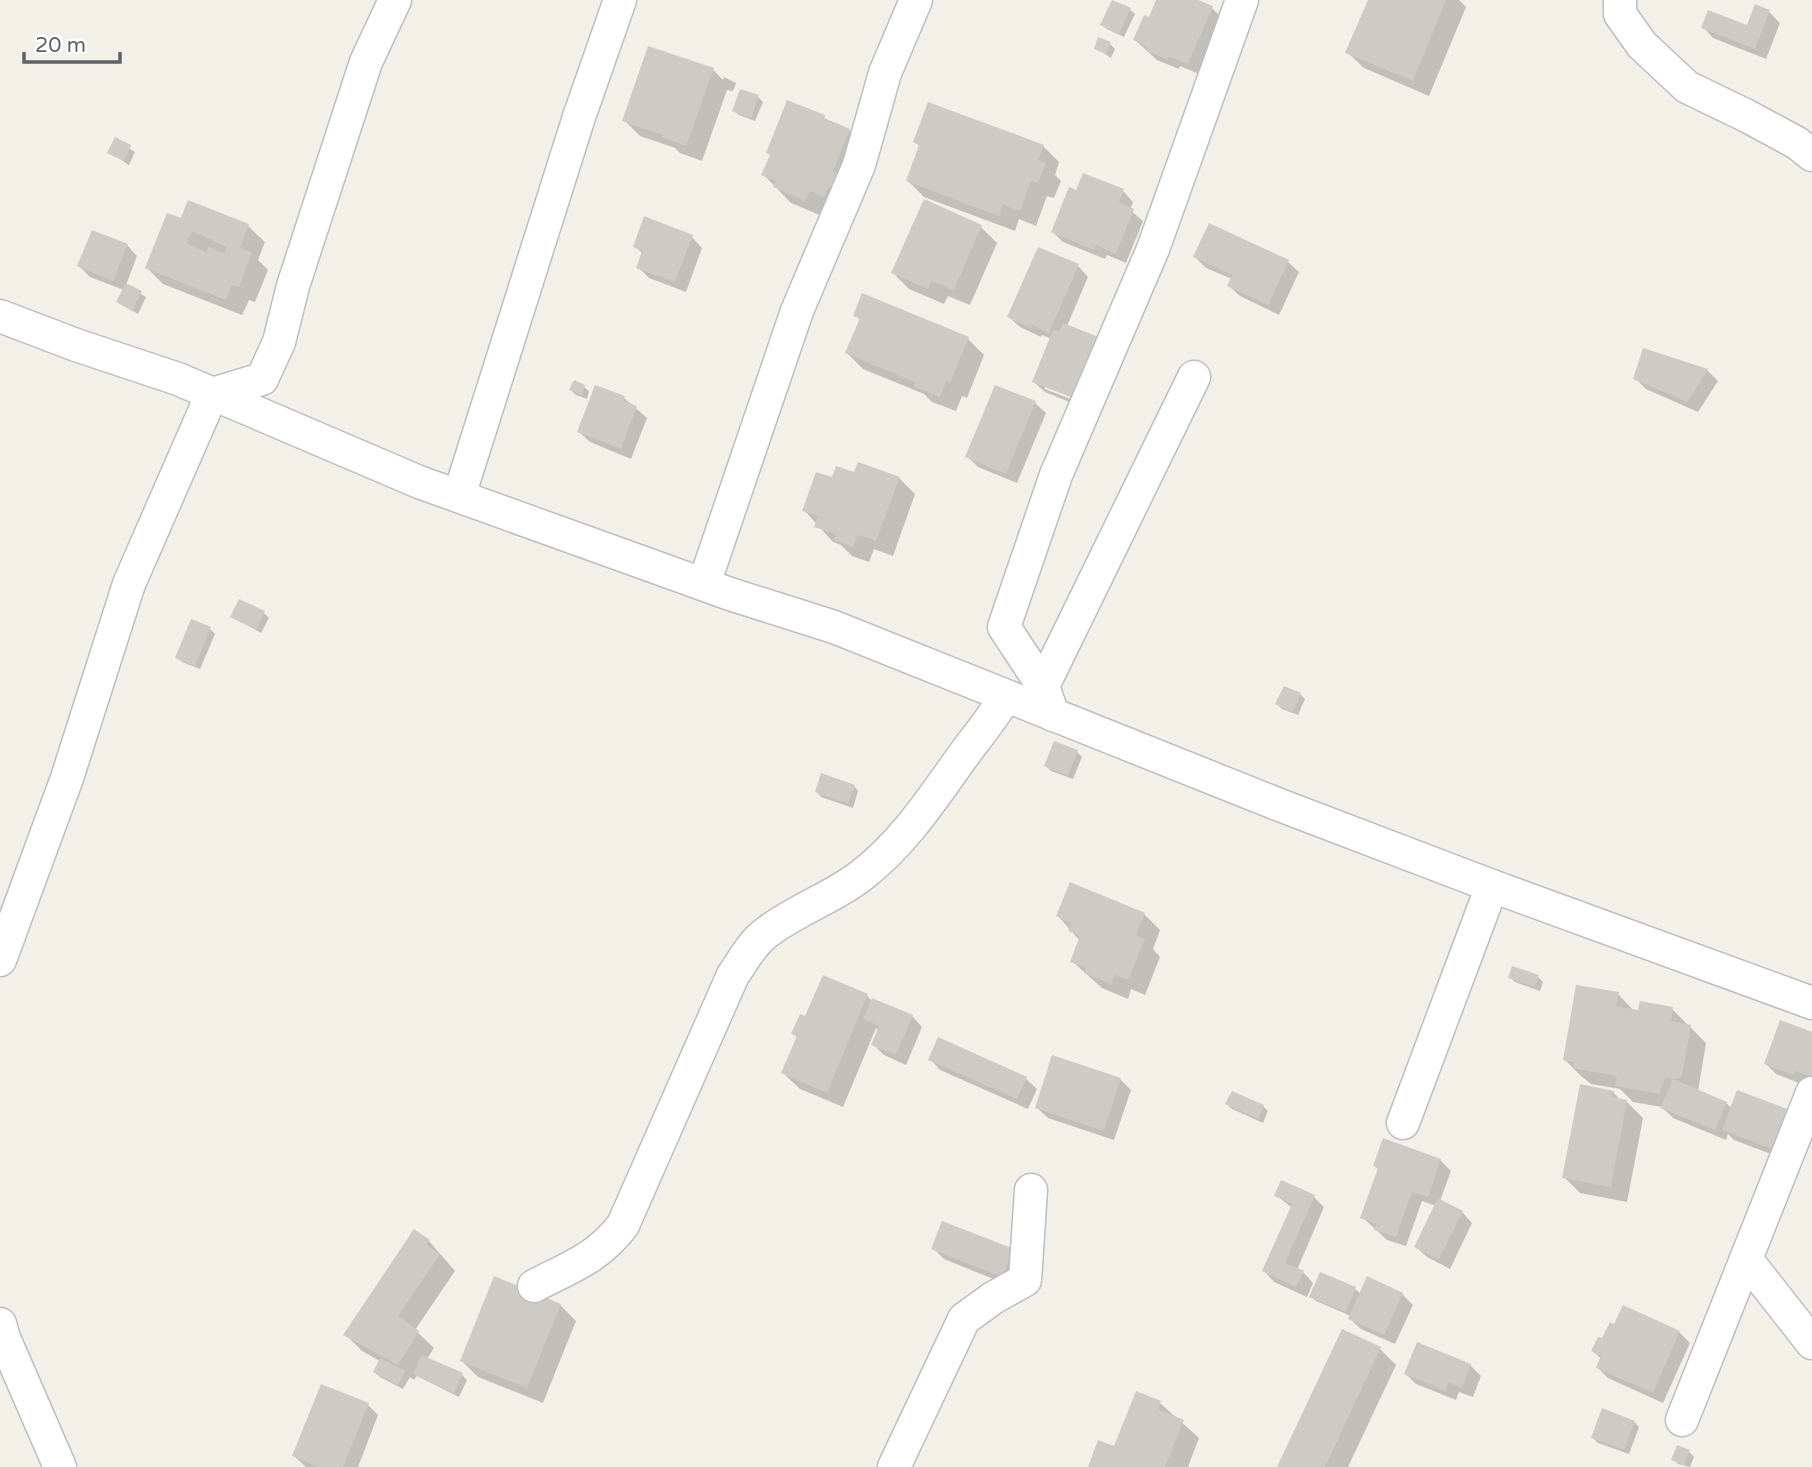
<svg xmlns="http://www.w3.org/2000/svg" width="1812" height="1467" viewBox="0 0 1812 1467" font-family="'Varela Round',sans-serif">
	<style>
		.shadow { fill: #0003; fill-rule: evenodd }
		.building { fill: #cdcbc4; fill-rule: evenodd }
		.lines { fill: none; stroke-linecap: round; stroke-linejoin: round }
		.street-casing { stroke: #bbbec3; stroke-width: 35 }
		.street { stroke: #fff; stroke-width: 32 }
	</style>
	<rect width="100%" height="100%" fill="#f2f0e7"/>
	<!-- shadow -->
	<g class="shadow">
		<path d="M1158 0H1194L1212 8 1222 18 1199 74 1180 66 1179 69 1157 60 1135 40 1150 20Z"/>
		<path d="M1370 0H1459L1466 7 1429 96 1364 68 1347 52Z"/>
		<path d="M1756 7 1769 12 1780 23 1766 59 1713 38 1703 27H1748Z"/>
		<path d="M1130 10 1135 14 1124 37 1107 29 1102 25Z"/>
		<path d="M1110 44 1115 49 1111 58 1096 48Z"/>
		<path d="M713 70 723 80 724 77 736 83 733 91 727 90 702 161 680 153 675 148 640 136 624 120Z"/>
		<path d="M758 97 763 102 755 121 739 115 734 111Z"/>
		<path d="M824 117 830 123 849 130 865 147 822 216 791 203 763 174Z"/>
		<path d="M116 140 135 152 129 165 109 152Z"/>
		<path d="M915 141 1043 146 1059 162 1055 175 1061 181 1054 198 1047 196 1036 226 1019 219 1015 231 924 197 908 181 920 147Z"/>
		<path d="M1123 191 1133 202 1130 210 1143 221 1126 263 1107 255 1105 259 1063 242 1053 232 1077 193Z"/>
		<path d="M189 202 248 226 265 242 258 260 268 270 255 302 249 300 242 315 163 284 147 268 182 220Z"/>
		<path d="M1210 225 1288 262 1299 272 1279 315 1240 296 1229 286 1232 279 1206 268 1195 257Z"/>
		<path d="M981 227 997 243 970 305 948 296 944 304 909 289 893 273Z"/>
		<path d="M692 237 702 248 686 292 649 278 638 267 643 254 635 246Z"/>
		<path d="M127 245 137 256 126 285 146 297 138 314 118 302 124 290 90 277 79 266Z"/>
		<path d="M1078 266 1088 277 1067 326 1084 408 1045 392 1034 382 1052 339 1042 335 1041 337 1020 327 1009 317ZM1045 385 1082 400 1081 403 1045 389Z"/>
		<path d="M863 295 968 339 984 355 967 398 962 396 956 411 932 402 924 394 863 369 847 353 861 321 855 315Z"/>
		<path d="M1644 350 1707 370 1718 381 1698 412 1646 389 1635 378Z"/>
		<path d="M584 387 589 391 587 399 576 395 571 390Z"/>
		<path d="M624 398 647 418 631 459 590 442 579 432Z"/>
		<path d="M1035 403 1046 413 1017 483 978 467 967 456Z"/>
		<path d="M855 474 899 478 915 494 893 556 874 549 869 562 852 556 841 545 833 542 804 510 833 479Z"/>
		<path d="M264 613 269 618 261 633 232 616Z"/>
		<path d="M210 629 215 634 200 669 182 662 177 657Z"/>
		<path d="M1300 694 1305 699 1298 715 1282 709 1277 704Z"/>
		<path d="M1077 752 1082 757 1073 779 1051 771 1046 766Z"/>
		<path d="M854 786 858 791 853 808 821 797 817 792Z"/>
		<path d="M1144 914 1160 930 1153 949 1160 957 1145 995 1131 989 1128 999 1102 988 1072 961 1080 941 1058 916Z"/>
		<path d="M1510 977H1538L1543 982 1540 991 1515 982Z"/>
		<path d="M1618 994 1634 1011 1672 1009 1706 1043 1698 1091 1726 1103 1789 1161 1734 1140 1728 1134 1726 1140 1673 1118 1662 1107 1633 1102 1620 1089 1591 1084 1581 1076 1565 1060Z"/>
		<path d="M867 996 873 1002 912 1016 922 1027 906 1065 884 1055 873 1044 879 1031 876 1028 843 1107 800 1089 783 1073 798 1038 793 1034 806 1019Z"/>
		<path d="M1812 1034V1083L1804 1085 1776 1074 1766 1064Z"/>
		<path d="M930 1059 1026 1079 1037 1089 1028 1109 940 1070Z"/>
		<path d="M1120 1079 1131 1090 1114 1140 1048 1118 1037 1108Z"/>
		<path d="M1613 1092 1621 1101 1627 1102 1643 1118 1627 1202 1580 1193 1564 1177Z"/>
		<path d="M1227 1104 1263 1106 1268 1111 1263 1123 1232 1109Z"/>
		<path d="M1440 1160 1451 1171 1440 1201 1462 1212 1472 1223 1450 1269 1427 1257 1416 1247 1436 1206 1422 1201 1406 1246 1387 1240 1362 1217 1379 1170 1375 1166Z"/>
		<path d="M1276 1195 1314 1197 1324 1207 1297 1270 1303 1272 1313 1283 1307 1297 1274 1282 1264 1271 1292 1208Z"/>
		<path d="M429 1241 455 1271 415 1330 434 1348 427 1359 462 1375 467 1380 459 1397 417 1376 414 1380 410 1377 403 1389 380 1377 375 1372 380 1361 362 1351 346 1335Z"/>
		<path d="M933 1248 1013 1250V1287L944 1259Z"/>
		<path d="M1321 1274 1355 1289 1361 1294H1402L1413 1305 1395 1344 1361 1329 1350 1319 1351 1316 1316 1301 1311 1296Z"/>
		<path d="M560 1305 576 1321 543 1403 478 1377 462 1361Z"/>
		<path d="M1679 1332 1690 1343 1663 1403 1608 1378 1598 1368 1601 1359 1593 1351Z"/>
		<path d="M1380 1349 1396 1365 1348 1467H1279Z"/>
		<path d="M1470 1365 1481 1376 1473 1397 1459 1392 1456 1400 1416 1384 1406 1374Z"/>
		<path d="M1160 1403 1199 1438 1188 1467H1090L1115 1448Z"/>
		<path d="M368 1405 378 1415 358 1467H306L294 1456Z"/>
		<path d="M1634 1422 1639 1427 1629 1454 1598 1443 1593 1438Z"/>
		<path d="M1689 1452 1694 1457 1690 1467 1678 1464 1673 1459Z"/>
	</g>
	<!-- building -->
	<g class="building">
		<path d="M1112 0 1131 8 1119 34 1100 25Z"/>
		<path d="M1156 0H1198L1213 6 1188 64 1169 57 1168 60 1145 50 1146 46 1133 40 1144 15 1149 17Z"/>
		<path d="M1368 0H1446L1413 81 1345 53Z"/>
		<path d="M1755 4 1770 10 1755 49 1701 28 1708 10 1747 25Z"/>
		<path d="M1098 37 1111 42 1106 54 1094 49Z"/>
		<path d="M648 46 714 68 686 146 662 137 663 135 622 121Z"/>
		<path d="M740 89 759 95 751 118 732 111Z"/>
		<path d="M787 100 825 115 824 118 850 129 833 171 841 174 834 189 829 186 824 197 810 191 805 201 773 187 776 181 761 175 770 155 766 153Z"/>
		<path d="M928 102 1044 145 1038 160 1046 163 1038 183 1031 181 1020 211 1003 204 999 216 906 181 919 145 913 142Z"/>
		<path d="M115 137 131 145 124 161 107 153Z"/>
		<path d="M1083 173 1124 189 1119 203 1134 209 1116 254 1096 245 1094 250 1051 232 1069 187 1076 190Z"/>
		<path d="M924 199 982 225 954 290 931 281 928 289 891 273Z"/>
		<path d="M188 200 249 224 240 248 252 252 239 287 232 285 226 300 145 268 167 213 181 218ZM192 231 227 247 224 253 209 247 206 252 186 243Z"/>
		<path d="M644 216 693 235 675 282 636 268 642 251 633 247Z"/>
		<path d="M1209 223 1289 260 1268 305 1227 286 1232 275 1193 257Z"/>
		<path d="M92 230 128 244 113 281 77 266Z"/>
		<path d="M1038 247 1079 264 1049 333 1032 325 1031 328 1007 317Z"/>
		<path d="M126 283 142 291 132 311 116 302Z"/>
		<path d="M862 293 969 337 950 383 946 381 940 397 914 386 915 382 845 353 860 318 853 316Z"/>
		<path d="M1063 323 1104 339 1073 398 1032 382 1053 330 1059 332Z"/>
		<path d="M1643 348 1708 369 1687 402 1633 379Z"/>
		<path d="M574 380 585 385 582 395 569 390Z"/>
		<path d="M595 385 625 396 624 401 637 406 621 449 577 432Z"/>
		<path d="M995 385 1036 401 1006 474 965 457Z"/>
		<path d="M858 462 900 477 876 541 858 535 853 547 834 540 836 534 814 527 818 516 802 511 816 472 832 477 836 466 854 472Z"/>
		<path d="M239 599 265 611 256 630 230 617Z"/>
		<path d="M191 619 211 627 195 666 175 658Z"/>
		<path d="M1284 686 1301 693 1293 712 1275 704Z"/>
		<path d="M1054 741 1078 750 1068 776 1044 766Z"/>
		<path d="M821 773 855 785 848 804 815 792Z"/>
		<path d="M1070 882 1145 913 1136 935 1145 939 1128 980 1115 975 1111 984 1084 973 1086 968 1070 962 1080 936 1068 931 1071 923 1056 916Z"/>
		<path d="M1512 966 1539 975 1535 987 1508 978Z"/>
		<path d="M823 975 868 994 827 1093 781 1073 797 1036 791 1034 800 1014 805 1016Z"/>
		<path d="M1576 985 1619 992 1616 1006 1638 1010 1640 1001 1673 1007 1671 1021 1691 1025 1682 1076 1678 1079 1665 1078 1660 1094 1615 1086 1617 1076 1573 1068 1574 1062 1563 1060Z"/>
		<path d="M872 998 913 1015 896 1055 871 1045 879 1026 863 1019Z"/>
		<path d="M1780 1020 1812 1032V1077L1795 1071 1793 1075 1764 1064Z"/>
		<path d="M938 1037 1027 1077 1017 1099 928 1060Z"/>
		<path d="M1052 1055 1121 1078 1104 1131 1035 1108Z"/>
		<path d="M1673 1079 1727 1102 1715 1130 1660 1108Z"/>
		<path d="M1580 1084 1614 1091 1612 1097 1627 1100 1611 1187 1562 1178Z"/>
		<path d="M1737 1090 1793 1111 1778 1151 1722 1130Z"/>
		<path d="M1232 1091 1264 1105 1258 1119 1225 1104Z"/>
		<path d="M1383 1138 1441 1159 1428 1197 1412 1192 1396 1237 1374 1230 1376 1224 1360 1218 1378 1168 1373 1166Z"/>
		<path d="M1281 1180 1315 1195 1285 1263 1304 1271 1296 1287 1262 1271 1292 1204 1274 1196Z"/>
		<path d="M1438 1198 1463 1211 1439 1259 1414 1247Z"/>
		<path d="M942 1221 1014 1249 1002 1277 931 1249Z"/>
		<path d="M414 1229 430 1240 426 1245 440 1254 398 1316 419 1331 398 1365 343 1335Z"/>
		<path d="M1320 1272 1356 1287 1346 1312 1309 1297Z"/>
		<path d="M494 1276 561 1304 527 1388 460 1361Z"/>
		<path d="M1367 1276 1403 1293 1384 1335 1348 1319Z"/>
		<path d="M1623 1305 1680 1331 1653 1393 1596 1368 1601 1356 1591 1351 1598 1337 1602 1338 1610 1322 1614 1324Z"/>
		<path d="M1342 1329 1381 1347 1325 1467H1277Z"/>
		<path d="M1417 1342 1471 1364 1462 1388 1449 1382 1445 1391 1404 1374Z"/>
		<path d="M422 1355 463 1373 454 1393 413 1374Z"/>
		<path d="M380 1358 405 1371 398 1385 373 1372Z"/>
		<path d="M321 1384 369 1403 343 1467H318L292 1456Z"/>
		<path d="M1136 1391 1161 1401 1158 1409 1184 1420 1165 1467H1088L1098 1440 1114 1446Z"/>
		<path d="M1602 1408 1635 1421 1624 1450 1591 1438Z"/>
		<path d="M1677 1445 1690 1450 1684 1465 1671 1460Z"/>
	</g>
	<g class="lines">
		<!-- street casing -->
		<g class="street-casing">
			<g id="street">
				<path d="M1620 0V14L1642 45 1687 87 1747 116 1797 143 1812 155"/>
				<path d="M0 316 76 345 178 379 419 482 730 594 834 627 1277 804 1492 886 1812 1003"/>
				<path d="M459 496 579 117 620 0"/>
				<path d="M704 584 797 311 859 165 885 73 916 0"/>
				<path d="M1043 686 1194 377"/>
				<path d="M1053 715 1043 686 1004 627 1056 475 1153 249 1242 0"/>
				<path d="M0 960 67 778 129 584 212 394 262 379 279 342 293 286 366 62 395 0"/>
				<path d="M1403 1123 1492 886"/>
				<path d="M1746 1259 1812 1343"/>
				<path d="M534 1286C570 1267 597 1259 623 1225L733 975C743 961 752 943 766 933 795 910 833 898 862 875 907 840 935 794 968 749 981 732 994 716 1005 697"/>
				<path d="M0 1324 4 1338 60 1467"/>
				<path d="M1682 1420 1812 1093"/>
				<path d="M894 1467 964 1319 993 1298 1025 1280 1031 1190"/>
			</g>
		</g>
		<!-- street -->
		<use href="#street" class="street"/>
	</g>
	<!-- scale -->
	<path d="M24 52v10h96v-10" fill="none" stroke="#5e6269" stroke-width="3.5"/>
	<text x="35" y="52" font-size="21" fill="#5e6269" stroke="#ffffff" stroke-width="5" paint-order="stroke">20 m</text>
</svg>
